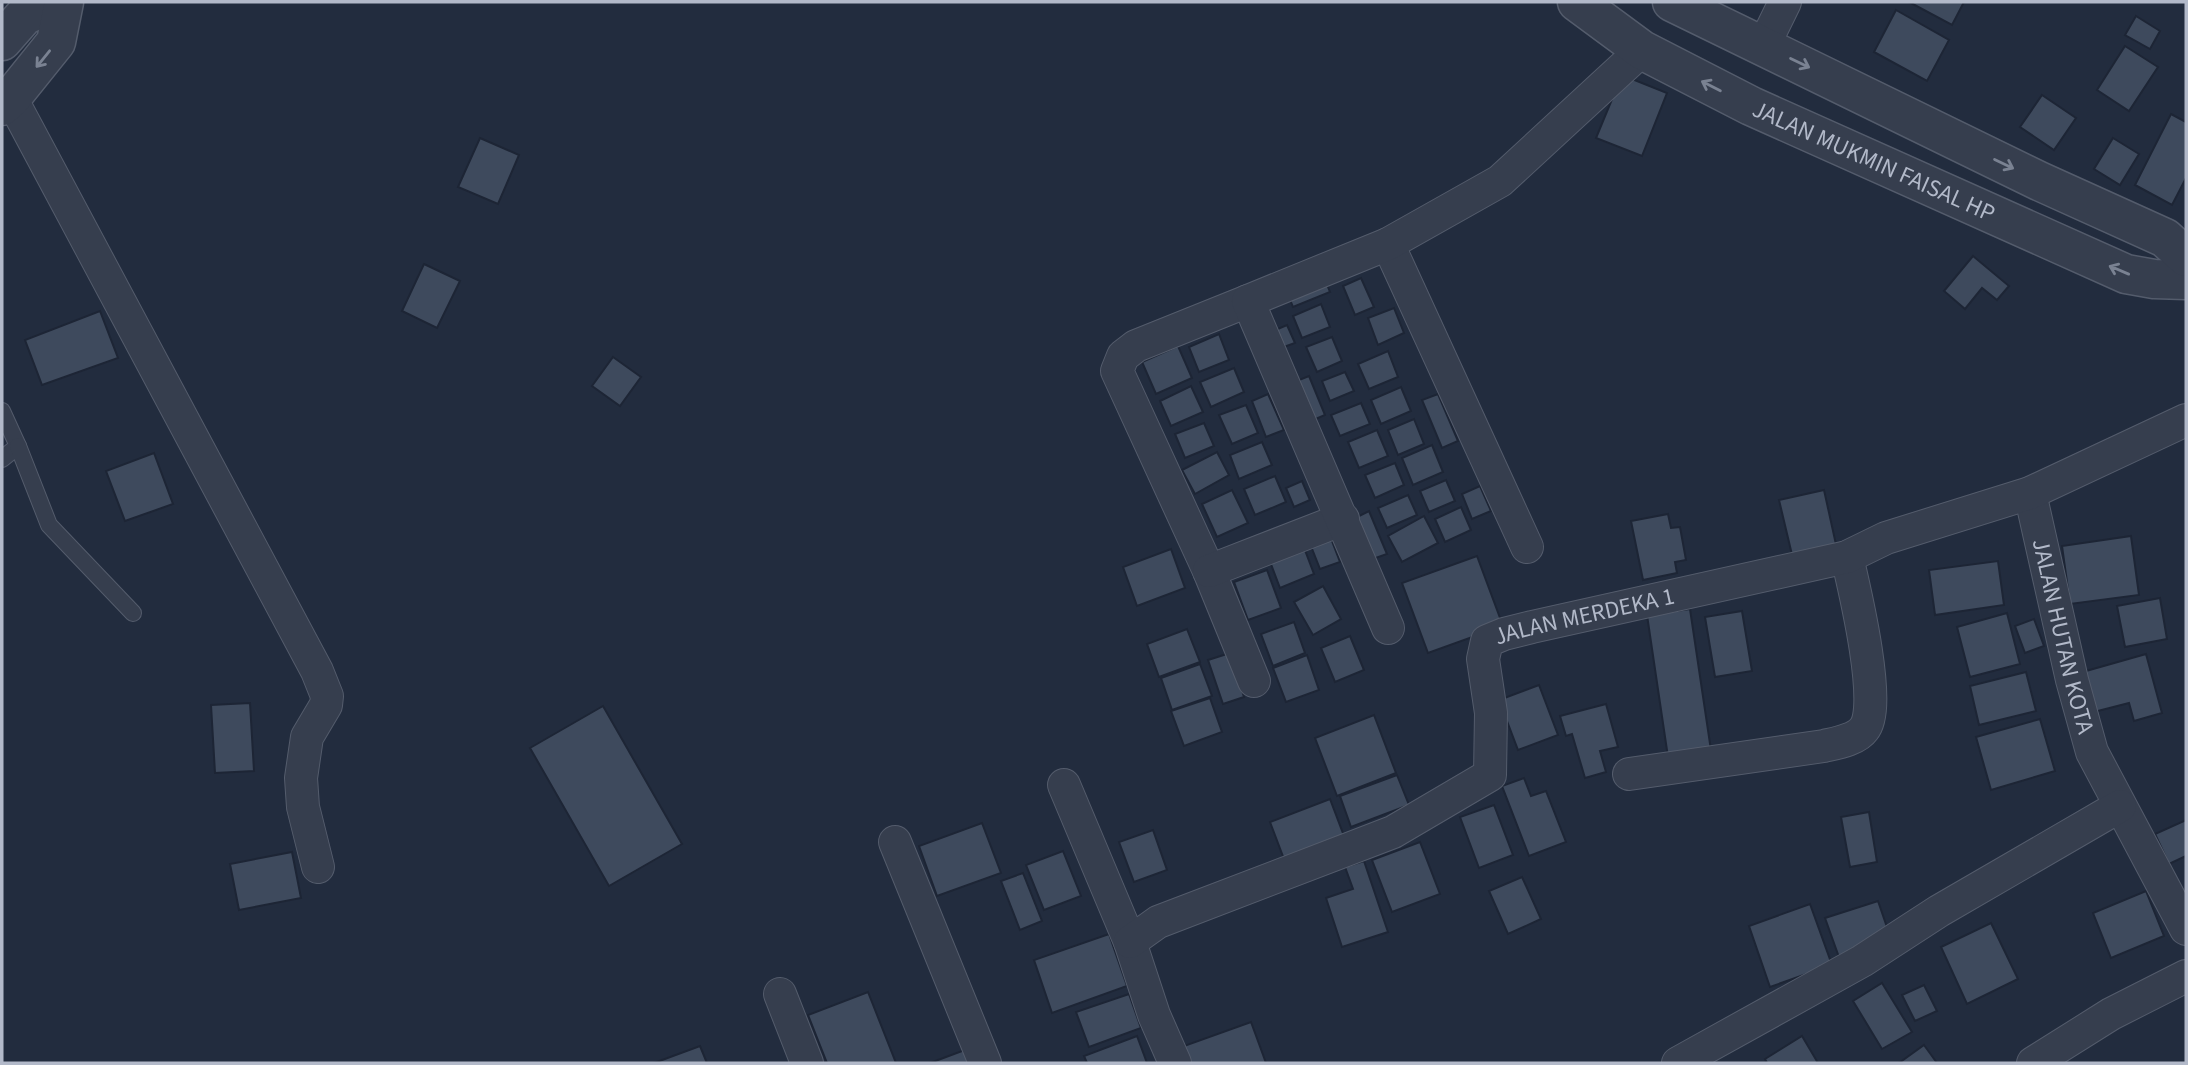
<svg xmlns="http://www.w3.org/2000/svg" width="2188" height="1065" viewBox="0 0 2188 1065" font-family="'Source Sans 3',sans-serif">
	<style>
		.building { fill: #3e4a5d; stroke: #1d2535; stroke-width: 2 }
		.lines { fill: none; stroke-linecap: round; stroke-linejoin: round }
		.service-casing { stroke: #545c6c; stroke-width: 18 }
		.minor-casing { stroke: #545c6c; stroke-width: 34 }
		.tertiary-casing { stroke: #545c6c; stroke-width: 41 }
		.service { stroke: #363e4e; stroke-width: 16 }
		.minor { stroke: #363e4e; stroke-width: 32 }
		.tertiary { stroke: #363e4e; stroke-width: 38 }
		.oneway { stroke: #7a8292 }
		.labels { text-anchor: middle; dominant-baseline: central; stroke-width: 5; stroke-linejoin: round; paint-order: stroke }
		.street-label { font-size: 24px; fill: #b2b9c9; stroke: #1b2333 }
	</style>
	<rect width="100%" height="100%" fill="#222c3e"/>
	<!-- building -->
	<g class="building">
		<path d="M1909 2H1964L1952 25Z"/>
		<path d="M1896 10 1949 40 1927 81 1874 52Z"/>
		<path d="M2136 16 2160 31 2150 49 2125 35Z"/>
		<path d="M2125 46 2158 67 2129 111 2097 90Z"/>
		<path d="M1622 75 1667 93 1642 156 1596 138Z"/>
		<path d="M2042 95 2076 118 2054 150 2020 127Z"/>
		<path d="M2171 114 2186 122V178L2172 205 2135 185Z"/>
		<path d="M480 138 519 155 498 204 458 187Z"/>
		<path d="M2113 138 2139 154 2120 185 2094 169Z"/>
		<path d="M1973 256 2009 286 1997 300 1982 288 1965 309 1944 291Z"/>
		<path d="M424 264 460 281 437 328 402 311Z"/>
		<path d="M1361 278 1374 307 1355 315 1343 286Z"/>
		<path d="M1326 282 1330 292 1293 307 1289 297Z"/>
		<path d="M1321 304 1330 327 1302 338 1293 316Z"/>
		<path d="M1394 308 1404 333 1378 345 1368 318Z"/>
		<path d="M100 311 118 358 42 385 25 340Z"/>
		<path d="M1287 325 1295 343 1281 348 1273 331Z"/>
		<path d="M1219 334 1229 360 1199 372 1189 347Z"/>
		<path d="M1332 337 1342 361 1317 372 1306 347Z"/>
		<path d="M1178 346 1192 378 1156 394 1142 362Z"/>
		<path d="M1388 351 1398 377 1369 389 1358 364Z"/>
		<path d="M613 357 641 377 620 406 592 386Z"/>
		<path d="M1234 368 1244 392 1211 407 1200 382Z"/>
		<path d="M1345 372 1354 391 1330 401 1322 381Z"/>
		<path d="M1309 376 1325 415 1311 421 1294 382Z"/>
		<path d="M1191 386 1203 412 1171 426 1160 401Z"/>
		<path d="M1401 387 1411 411 1381 424 1371 400Z"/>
		<path d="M1268 394 1284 430 1266 437 1252 401Z"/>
		<path d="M1438 394 1458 441 1442 448 1422 400Z"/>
		<path d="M1361 403 1370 424 1340 436 1331 415Z"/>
		<path d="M1246 405 1258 433 1232 444 1219 415Z"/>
		<path d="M1414 419 1424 444 1398 455 1388 430Z"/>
		<path d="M1204 423 1214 446 1185 458 1175 434Z"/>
		<path d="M1377 430 1388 456 1359 468 1348 442Z"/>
		<path d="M1262 442 1272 465 1239 479 1230 455Z"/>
		<path d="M1432 445 1443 472 1413 485 1402 458Z"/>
		<path d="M1217 452 1229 475 1195 494 1182 470Z"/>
		<path d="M154 453 173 504 125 521 106 471Z"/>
		<path d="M1395 463 1404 485 1375 498 1365 475Z"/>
		<path d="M1275 476 1286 502 1255 515 1244 489Z"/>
		<path d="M1446 480 1455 501 1429 512 1420 491Z"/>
		<path d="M1302 481 1310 500 1294 507 1286 488Z"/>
		<path d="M1480 486 1491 511 1472 519 1462 494Z"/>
		<path d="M1232 490 1248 523 1217 537 1202 504Z"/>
		<path d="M1824 490 1837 549 1793 559 1779 500Z"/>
		<path d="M1408 495 1417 515 1387 528 1378 508Z"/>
		<path d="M1461 507 1471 530 1445 542 1435 519Z"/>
		<path d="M1369 511 1387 554 1370 560 1353 519Z"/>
		<path d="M1668 514 1671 528 1680 527 1686 560 1675 562 1677 573 1643 580 1631 521Z"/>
		<path d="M1424 516 1438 543 1402 562 1388 536Z"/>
		<path d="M1327 528 1340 562 1320 569 1307 536Z"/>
		<path d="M2131 536 2139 595 2070 604 2062 546Z"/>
		<path d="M1303 545 1314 574 1280 588 1269 559Z"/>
		<path d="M1171 549 1185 588 1137 606 1123 567Z"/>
		<path d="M1477 556 1503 626 1428 653 1402 583Z"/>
		<path d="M1998 561 2004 605 1935 615 1929 570Z"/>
		<path d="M1267 570 1281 608 1248 620 1234 582Z"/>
		<path d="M1323 586 1341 619 1313 635 1294 602Z"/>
		<path d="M2160 598 2167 639 2125 647 2117 606Z"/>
		<path d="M1690 609 1712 757 1669 764 1647 615Z"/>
		<path d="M1742 611 1752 671 1715 677 1705 617Z"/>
		<path d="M2007 613 2020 664 1970 677 1957 627Z"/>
		<path d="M2034 619 2044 646 2025 653 2015 626Z"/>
		<path d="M1294 622 1305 653 1273 666 1261 634Z"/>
		<path d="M1187 629 1200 662 1159 677 1147 644Z"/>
		<path d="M1350 636 1364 670 1335 682 1321 648Z"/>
		<path d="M1230 653 1244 697 1223 704 1208 660Z"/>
		<path d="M2146 654 2162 713 2134 721 2129 703 2090 713 2079 673Z"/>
		<path d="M1307 655 1319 690 1286 702 1273 668Z"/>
		<path d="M1200 664 1212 696 1172 710 1161 678Z"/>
		<path d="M2026 672 2036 711 1979 725 1970 686Z"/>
		<path d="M1539 685 1558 735 1518 750 1499 700Z"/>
		<path d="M1210 698 1222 732 1184 746 1171 711Z"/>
		<path d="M250 703 254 771 215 773 211 705Z"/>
		<path d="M1606 704 1618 747 1600 751 1606 772 1585 778 1572 734 1566 736 1560 716Z"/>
		<path d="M603 706 682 844 609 886 530 748Z"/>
		<path d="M1374 715 1396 773 1337 796 1315 738Z"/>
		<path d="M2040 719 2055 771 1991 790 1976 737Z"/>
		<path d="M1397 775 1409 805 1351 827 1340 796Z"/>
		<path d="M1524 778 1531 796 1546 791 1566 842 1529 856 1502 786Z"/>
		<path d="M1330 799 1347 844 1287 867 1270 822Z"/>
		<path d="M1494 805 1513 855 1479 868 1460 817Z"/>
		<path d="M1869 812 1877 862 1850 867 1841 817Z"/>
		<path d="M2186 820V856L2169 864 2155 834Z"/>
		<path d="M982 823 1001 873 937 896 919 846Z"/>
		<path d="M1153 830 1167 870 1134 882 1119 842Z"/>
		<path d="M1420 842 1440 894 1392 912 1372 860Z"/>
		<path d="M1063 851 1081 896 1044 910 1026 865Z"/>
		<path d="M292 852 301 898 239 910 230 864Z"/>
		<path d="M1364 861 1388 932 1342 947 1326 898 1353 889 1345 867Z"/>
		<path d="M1023 873 1042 921 1020 930 1001 881Z"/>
		<path d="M1522 877 1541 919 1508 934 1489 891Z"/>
		<path d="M2146 891 2164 936 2111 958 2093 913Z"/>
		<path d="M1878 901 1890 936 1840 960 1825 918Z"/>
		<path d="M1810 904 1832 965 1770 987 1749 926Z"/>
		<path d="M1991 923 2018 979 1967 1004 1941 947Z"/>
		<path d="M1109 934 1127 986 1052 1013 1034 960Z"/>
		<path d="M1882 983 1912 1032 1882 1049 1853 1001Z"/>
		<path d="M1924 985 1937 1011 1915 1021 1902 995Z"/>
		<path d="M868 992 896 1063H827L808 1015Z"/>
		<path d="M1129 994 1141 1028 1089 1047 1076 1012Z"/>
		<path d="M1251 1022 1266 1063H1190L1184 1046Z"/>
		<path d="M1137 1036 1147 1063H1087L1084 1056Z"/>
		<path d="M1802 1036 1818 1063H1767L1765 1059Z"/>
		<path d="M1924 1045 1937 1063H1899Z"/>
		<path d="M700 1046 707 1063H654Z"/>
		<path d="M970 1048 976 1063H930Z"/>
	</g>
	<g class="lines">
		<!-- service casing -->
		<g class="service-casing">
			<g id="service">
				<path d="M2 411 18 446 2 459"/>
				<path d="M18 446 49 525 133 613"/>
			</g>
		</g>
		<!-- minor casing -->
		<g class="minor-casing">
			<g id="minor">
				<path d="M1764 45 1785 2"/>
				<path d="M11 98 317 671 327 696 326 705 307 737 301 778 303 807 318 867"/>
				<path d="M1388 244 1527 547"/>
				<path d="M1248 301 1136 346 1123 356 1117 371 1209 571 1254 681"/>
				<path id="s1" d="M2030 493 2072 680 2092 752 2186 929"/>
				<path d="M1209 571 1343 519"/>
				<path d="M1388 628 1248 301 1388 244 1500 181 1642 50"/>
				<path d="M1629 774 1824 746C1837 743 1856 740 1864 729 1883 707 1854 587 1847 557"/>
				<path d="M1064 785 1130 942 1154 1015 1175 1063"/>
				<path d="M895 842 985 1063"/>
				<path id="s2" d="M1130 942 1158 922 1393 832 1490 775 1491 713 1483 659 1487 641 1504 634 1532 627 1847 557 1886 538 2030 493 2186 420"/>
				<path d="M780 994 807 1063"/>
				<path d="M1678 1063 1862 961 1939 911 2120 806"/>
				<path d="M2033 1063 2111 1014 2186 976"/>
			</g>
		</g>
		<!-- tertiary casing -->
		<g class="tertiary-casing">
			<g id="tertiary">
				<path id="s3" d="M1577 2 1642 50 1751 106 2126 274 2154 279 2186 280"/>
				<path d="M1672 2 2039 181 2165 238 2186 257"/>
				<path d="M2 41 24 16 53 2"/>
				<path d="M2 106 11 98 56 42 64 2"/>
			</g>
		</g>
		<!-- service -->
		<use href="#service" class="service"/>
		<!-- minor -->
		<use href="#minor" class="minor"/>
		<!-- tertiary -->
		<use href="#tertiary" class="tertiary"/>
	</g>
	<!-- one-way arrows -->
	<defs><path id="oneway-shaft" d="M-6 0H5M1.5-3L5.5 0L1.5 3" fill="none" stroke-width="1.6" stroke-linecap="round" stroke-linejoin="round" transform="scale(1.75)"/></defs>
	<g class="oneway">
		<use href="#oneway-shaft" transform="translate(43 59) rotate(129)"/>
		<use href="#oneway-shaft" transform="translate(1800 63) rotate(26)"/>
		<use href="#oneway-shaft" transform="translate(1711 86) rotate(-153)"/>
		<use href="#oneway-shaft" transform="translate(2004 164) rotate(26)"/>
		<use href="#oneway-shaft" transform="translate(2119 270) rotate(-157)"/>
	</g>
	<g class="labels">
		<!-- street labels -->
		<g class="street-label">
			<text stroke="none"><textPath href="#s3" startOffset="338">JALAN MUKMIN FAISAL HP</textPath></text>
			<text stroke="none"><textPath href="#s2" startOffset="634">JALAN MERDEKA 1</textPath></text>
			<text stroke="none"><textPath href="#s1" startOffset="147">JALAN HUTAN KOTA</textPath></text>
		</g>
	</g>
	<!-- border -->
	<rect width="2188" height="1065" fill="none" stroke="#b2b9c9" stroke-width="7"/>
</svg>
